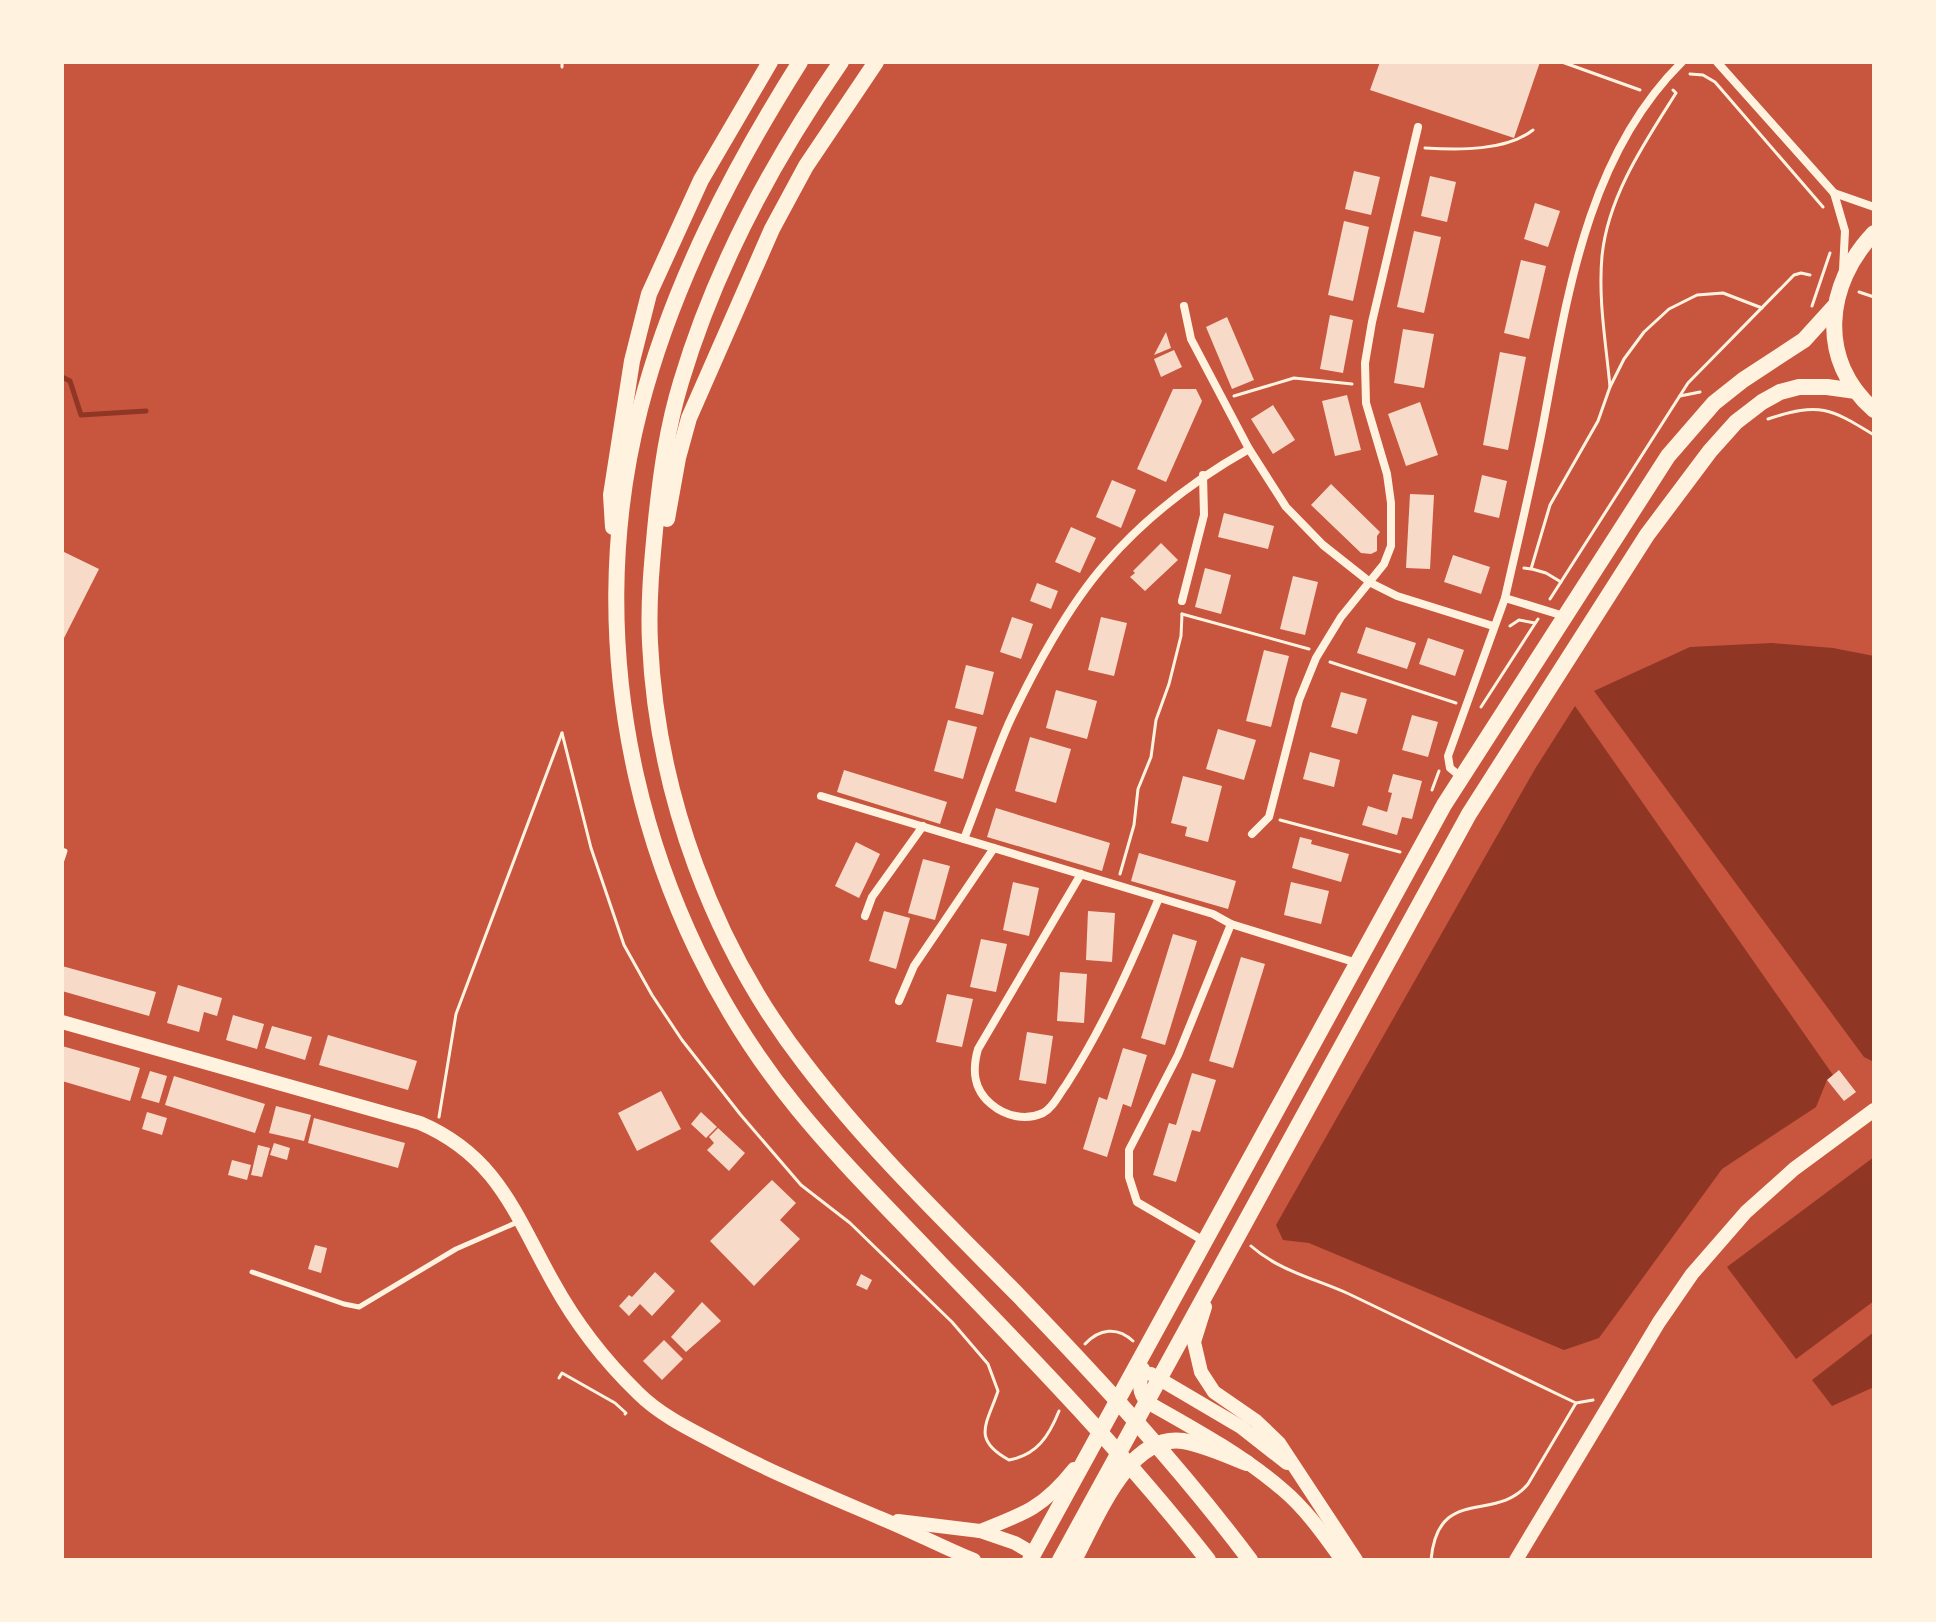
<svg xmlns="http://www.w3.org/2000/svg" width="1936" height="1622" viewBox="0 0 1936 1622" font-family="Mulish,sans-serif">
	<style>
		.water { fill: #8f3625 }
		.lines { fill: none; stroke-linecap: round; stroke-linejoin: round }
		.stream { stroke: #8f3625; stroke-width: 5 }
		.building { fill: #f7dbc8 }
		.path { stroke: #fff3e0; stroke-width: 3 }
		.service { stroke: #fff3e0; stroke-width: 5 }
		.minor { stroke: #fff3e0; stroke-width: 8 }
		.secondary { stroke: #fff3e0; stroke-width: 14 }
		.primary { stroke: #fff3e0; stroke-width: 16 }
		.trunk { stroke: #fff3e0; stroke-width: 16 }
	</style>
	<rect width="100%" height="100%" fill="#c8553d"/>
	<!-- water -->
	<g class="water">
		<path d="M1772 643 1833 648 1874 656V1062L1864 1057 1594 691 1690 647Z"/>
		<path d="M1575 706 1833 1075 1827 1080 1816 1107 1722 1169 1599 1338 1564 1350 1309 1243 1283 1240 1276 1225 1535 769Z"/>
		<path d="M1874 1157V1301L1796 1359 1727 1267Z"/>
		<path d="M1874 1332V1387L1832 1406 1812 1380Z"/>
	</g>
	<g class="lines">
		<!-- stream -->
		<path class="stream" d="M62 377 70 381 81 415 146 411"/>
	</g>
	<!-- building -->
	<g class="building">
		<path d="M1380 62H1540L1514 138 1370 90Z"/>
		<path d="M1354 171 1380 177 1371 215 1345 209Z"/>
		<path d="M1430 176 1456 182 1447 222 1421 216Z"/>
		<path d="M1535 203 1560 211 1548 247 1524 239Z"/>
		<path d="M1344 221 1369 227 1353 301 1328 295Z"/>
		<path d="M1414 231 1441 237 1424 313 1397 307Z"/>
		<path d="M1521 260 1546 266 1529 339 1504 333Z"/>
		<path d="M1330 315 1353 320 1343 373 1320 369Z"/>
		<path d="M1227 317 1254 380 1232 389 1206 327Z"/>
		<path d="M1403 329 1434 334 1424 388 1394 383Z"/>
		<path d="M1166 332 1171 348 1154 355Z"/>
		<path d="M1174 350 1182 367 1161 377 1154 359Z"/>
		<path d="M1500 352 1526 357 1508 450 1483 445Z"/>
		<path d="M1173 389H1196L1202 401 1166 482 1137 469Z"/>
		<path d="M1347 395 1361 450 1335 456 1322 401Z"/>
		<path d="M1420 402 1438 455 1406 466 1388 414Z"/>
		<path d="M1273 405 1295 440 1273 454 1251 419Z"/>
		<path d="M1482 475 1507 481 1499 518 1474 512Z"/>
		<path d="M1112 480 1136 490 1121 528 1096 517Z"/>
		<path d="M1331 484 1380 532 1377 536V551L1371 554 1361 553 1311 505Z"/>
		<path d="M1410 494 1434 495 1430 569 1406 568Z"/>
		<path d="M1224 513 1274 526 1268 549 1218 537Z"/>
		<path d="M1071 527 1096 538 1080 573 1055 562Z"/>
		<path d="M1161 543 1178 560 1145 591 1130 577 1135 573 1133 571Z"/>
		<path d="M62 551 99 569 62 642Z"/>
		<path d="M1453 555 1490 567 1481 594 1444 582Z"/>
		<path d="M1205 568 1231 575 1221 614 1195 607Z"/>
		<path d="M1293 576 1318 582 1305 635 1280 629Z"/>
		<path d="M1037 583 1058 591 1051 609 1030 601Z"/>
		<path d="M1012 617 1033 624 1021 659 1000 652Z"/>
		<path d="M1101 617 1127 623 1114 676 1088 670Z"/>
		<path d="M1366 627 1416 643 1407 669 1357 653Z"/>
		<path d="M1428 638 1464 650 1455 676 1419 664Z"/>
		<path d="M1264 650 1289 656 1271 727 1246 721Z"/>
		<path d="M966 665 994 672 983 715 955 708Z"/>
		<path d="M1056 690 1097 701 1087 739 1046 728Z"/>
		<path d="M1341 692 1367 699 1357 734 1331 727Z"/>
		<path d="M1412 715 1438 722 1428 757 1402 750Z"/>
		<path d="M948 720 977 727 963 779 934 771Z"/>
		<path d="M1218 729 1256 740 1244 780 1206 769Z"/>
		<path d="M1030 737 1071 749 1056 803 1015 791Z"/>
		<path d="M1310 752 1340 760 1334 787 1303 779Z"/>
		<path d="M844 770 947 802 940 824 837 792Z"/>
		<path d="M1393 774 1422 781 1412 819 1402 817 1397 835 1362 825 1368 806 1387 812 1392 793 1388 792Z"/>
		<path d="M1183 776 1222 786 1208 842 1185 836 1187 827 1171 823Z"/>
		<path d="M996 808 1110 843 1102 871 987 837Z"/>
		<path d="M1300 837 1312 840 1311 844 1349 854 1341 882 1292 868Z"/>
		<path d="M856 842 880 854 859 898 835 886Z"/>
		<path d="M1139 853 1236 881 1228 909 1131 881Z"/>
		<path d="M923 859 950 866 935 920 908 913Z"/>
		<path d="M1013 882 1039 888 1029 936 1003 930Z"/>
		<path d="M1291 882 1329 891 1321 924 1284 915Z"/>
		<path d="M884 911 910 918 896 969 869 961Z"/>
		<path d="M1088 911 1115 913 1112 962 1086 960Z"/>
		<path d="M1173 934 1197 941 1165 1045 1141 1038Z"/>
		<path d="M981 939 1007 944 996 992 970 987Z"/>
		<path d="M1241 957 1265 964 1233 1068 1209 1061Z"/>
		<path d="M62 966 156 992 149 1016 62 991Z"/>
		<path d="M1060 972 1087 974 1084 1023 1057 1021Z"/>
		<path d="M178 985 222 998 217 1016 204 1012 199 1032 167 1023Z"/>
		<path d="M947 994 973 999 962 1047 936 1042Z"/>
		<path d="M233 1015 264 1024 257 1049 226 1040Z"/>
		<path d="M272 1026 312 1037 305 1060 265 1048Z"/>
		<path d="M1027 1032 1053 1036 1046 1084 1019 1080Z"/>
		<path d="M328 1035 417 1061 408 1090 319 1065Z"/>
		<path d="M62 1046 140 1068 130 1101 62 1081Z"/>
		<path d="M1123 1048 1147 1055 1131 1107 1123 1104 1107 1157 1083 1149 1099 1097 1107 1100Z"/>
		<path d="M1839 1070 1856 1092 1844 1101 1827 1080Z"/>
		<path d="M150 1071 167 1076 159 1103 141 1098Z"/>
		<path d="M1192 1073 1216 1080 1200 1132 1192 1130 1176 1182 1153 1175 1169 1123 1176 1125Z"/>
		<path d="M174 1076 265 1104 255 1133 165 1105Z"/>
		<path d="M661 1091 681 1129 637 1151 618 1113Z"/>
		<path d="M276 1106 311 1115 304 1141 269 1133Z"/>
		<path d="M147 1112 167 1118 162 1135 142 1129Z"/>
		<path d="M701 1112 717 1127 706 1138 691 1124Z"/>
		<path d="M314 1118 405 1143 398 1168 308 1143Z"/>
		<path d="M718 1128 745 1153 729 1171 707 1150 714 1143 709 1137Z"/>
		<path d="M274 1143 290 1148 287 1160 270 1155Z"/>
		<path d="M258 1145 270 1148 262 1177 251 1175Z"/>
		<path d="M232 1160 251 1165 247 1180 228 1175Z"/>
		<path d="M772 1180 796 1203 780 1220 800 1239 754 1286 710 1241Z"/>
		<path d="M315 1245 327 1248 321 1273 308 1269Z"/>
		<path d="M655 1272 675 1291 652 1316 640 1304 629 1316 619 1306 629 1295 632 1297Z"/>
		<path d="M861 1274 872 1280 867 1290 856 1285Z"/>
		<path d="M702 1302 721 1321 686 1352 671 1337Z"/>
		<path d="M664 1340 683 1359 662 1380 643 1361Z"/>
	</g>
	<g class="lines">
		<!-- path -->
		<g class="path">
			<path d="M1562 62 1640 90"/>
			<path d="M562 67V62"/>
			<path d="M1690 74 1703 75 1715 82 1823 207"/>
			<path d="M1425 148C1459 150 1506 151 1533 130"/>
			<path d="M1859 292 1874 297"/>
			<path d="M1812 306 1830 253"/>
			<path d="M1610 387C1606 343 1598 300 1602 256 1608 196 1645 142 1676 93L1673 90"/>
			<path d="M1234 396 1294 378 1352 384"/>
			<path d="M1680 396 1700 392"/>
			<path d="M1768 419C1820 402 1830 408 1874 435"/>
			<path d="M1524 568 1531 569 1550 505 1598 421 1610 387 1624 359 1644 332 1669 309 1697 295 1723 293 1762 308"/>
			<path d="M1532 569 1546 573 1561 582"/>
			<path d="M1550 599 1688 383 1794 275 1801 273 1810 275"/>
			<path d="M1182 614 1309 649"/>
			<path d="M1510 626 1519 620 1535 623"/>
			<path d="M1330 662 1456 703"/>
			<path d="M1481 707 1538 619"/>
			<path d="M562 733 591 848 624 945 652 995 682 1040 740 1114 801 1185 850 1223 952 1322 988 1364 998 1391C987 1424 971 1439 1009 1460 1037 1455 1049 1436 1059 1411"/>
			<path d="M1432 790 1439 771"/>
			<path d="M1280 820 1400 852"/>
			<path d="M1120 874 1134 825 1138 789 1151 757 1156 720 1169 684 1181 636 1182 614"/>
			<path d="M439 1117 456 1014 562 733"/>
			<path d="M1251 1246C1279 1271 1316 1279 1349 1294 1425 1330 1500 1367 1576 1403"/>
			<path d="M1085 1344C1099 1329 1117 1326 1133 1341"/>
			<path d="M559 1378 562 1373 615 1403 626 1413 625 1414"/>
			<path d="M1431 1560C1438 1484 1495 1524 1528 1484L1576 1403 1593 1400"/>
		</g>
		<!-- service -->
		<g class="service">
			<path d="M62 850 65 851 62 860"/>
			<path d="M252 1272 344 1304 359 1307 456 1249 520 1221"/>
		</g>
		<!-- minor -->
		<g class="minor">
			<path d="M1717 62 1834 193 1845 231 1843 270"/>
			<path d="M1834 193 1874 207"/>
			<path d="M1184 306 1191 339 1249 449 1286 507 1323 545 1371 583 1397 596 1493 626"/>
			<path d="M1505 598C1518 540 1532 483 1543 425 1567 298 1586 157 1682 62"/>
			<path d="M1182 601 1204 515 1203 475"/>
			<path d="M1461 777 1450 768 1448 756 1505 598 1564 616"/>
			<path d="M821 796 1213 914 1231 924 1357 963"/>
			<path d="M1252 834 1269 817 1299 700 1316 658 1341 617 1384 564 1391 546V503L1387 474 1366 403 1365 363 1372 322 1418 127"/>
			<path d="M964 839C979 801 992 762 1008 725 1032 673 1068 606 1106 563 1146 517 1196 479 1249 449"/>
			<path d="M1081 874 978 1049C972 1070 973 1089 991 1104 1005 1116 1025 1121 1043 1113 1053 1108 1059 1094 1066 1085 1104 1026 1132 962 1159 898"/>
			<path d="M865 916 872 897 923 826"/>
			<path d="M899 1001 914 966 994 848"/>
			<path d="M1204 1241 1137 1202 1129 1177V1150L1178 1055 1231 924"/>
		</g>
		<!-- secondary -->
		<g class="secondary">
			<path d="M62 1022 420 1123C497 1156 515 1214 553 1282 575 1322 604 1360 638 1393 659 1414 687 1428 714 1442 768 1471 824 1494 880 1518 912 1531 942 1547 974 1560"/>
			<path d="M1205 1307 1194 1342 1201 1372 1214 1392 1256 1421 1279 1443 1356 1560"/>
			<path d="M1143 1369C1140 1382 1137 1391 1147 1402 1193 1428 1241 1454 1282 1489 1306 1509 1324 1535 1342 1560"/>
			<path d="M1151 1374 1241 1427 1287 1463"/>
			<path d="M898 1521 980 1531 1015 1543 1034 1554"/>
			<path d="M980 1531C1024 1514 1044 1507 1074 1469"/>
			<path d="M1516 1560 1659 1322 1692 1274 1746 1212 1794 1169 1874 1110"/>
		</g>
		<!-- primary -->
		<g class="primary">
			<path d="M1874 233C1825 284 1817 361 1874 410"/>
			<path d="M1030 1560 1444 805 1668 456 1714 403 1743 380 1804 340 1834 307"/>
			<path d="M1060 1560 1469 814 1647 535 1710 451 1736 422 1762 402 1780 392 1799 387H1827L1856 391"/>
			<path d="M1074 1560C1096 1520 1128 1433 1183 1441 1206 1445 1226 1455 1247 1463"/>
		</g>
		<!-- trunk -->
		<g class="trunk">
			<path d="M800 62C732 170 672 285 640 409 578 650 640 916 797 1108 841 1162 891 1211 939 1262 1032 1358 1126 1455 1208 1560"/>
			<path d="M841 62C773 160 715 268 681 382 667 428 661 473 656 520 652 561 648 601 650 643 657 793 713 946 805 1064 869 1148 945 1221 1019 1296 1100 1380 1180 1467 1250 1560"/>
			<path d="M667 519 678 458 689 418 772 229 806 166 876 62"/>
			<path d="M613 527 611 495 632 361 649 294 701 180 770 62"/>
		</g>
	</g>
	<!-- border -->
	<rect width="1936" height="1622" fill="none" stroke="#fff3e0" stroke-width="128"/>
</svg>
